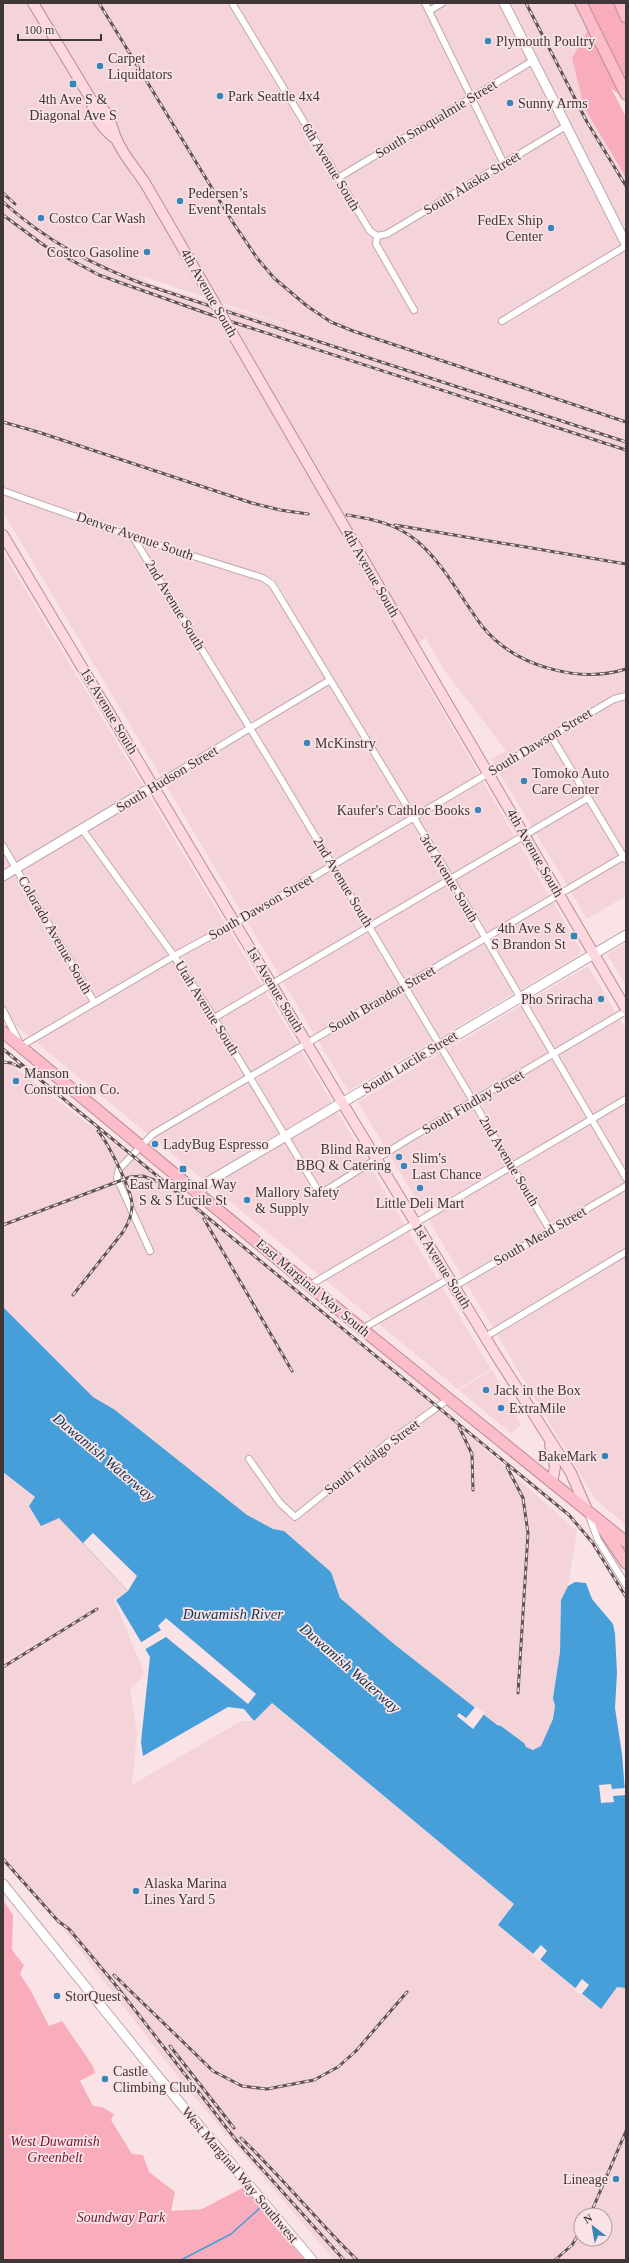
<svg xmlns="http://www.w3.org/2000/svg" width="629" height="2263" viewBox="0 0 629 2263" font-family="'Times New Roman',serif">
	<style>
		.built { fill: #f4d3d9; fill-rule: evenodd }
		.green { fill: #f9adbc }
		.water { fill: #479fd9 }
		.pier { fill: #fae3e6 }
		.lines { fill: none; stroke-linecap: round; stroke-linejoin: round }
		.stream { stroke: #479fd9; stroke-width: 1.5 }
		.street-casing { stroke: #c0a9ad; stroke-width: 8 }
		.secondary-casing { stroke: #c0a9ad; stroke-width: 11 }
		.primary-casing { stroke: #ba8d96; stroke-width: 12 }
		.highway-casing { stroke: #ba8d96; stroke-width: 13 }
		.street { stroke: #fff; stroke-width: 6 }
		.secondary { stroke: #fff; stroke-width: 9 }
		.primary { stroke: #fed7df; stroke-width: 10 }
		.highway { stroke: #fdbcc9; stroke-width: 11 }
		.rail-casing { stroke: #5f5355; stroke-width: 3 }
		.rail { stroke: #fae3e6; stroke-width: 1.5; stroke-dasharray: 4.5; stroke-linecap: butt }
		.primary-bridge-casing { stroke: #ba8d96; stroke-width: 12; stroke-linecap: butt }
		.primary-bridge { stroke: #fed7df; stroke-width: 10 }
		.poi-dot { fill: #3885b7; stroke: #fae3e6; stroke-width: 1.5 }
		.labels { text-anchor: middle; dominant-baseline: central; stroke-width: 3.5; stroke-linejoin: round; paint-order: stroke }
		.poi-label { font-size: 14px; fill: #3f3637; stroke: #fae3e6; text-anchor: start }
		.street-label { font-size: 14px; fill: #3f3637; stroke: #fae3e6 }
		.park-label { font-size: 14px; font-style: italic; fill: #6f1934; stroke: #fae3e6 }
		.water-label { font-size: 15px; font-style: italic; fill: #10364e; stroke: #fae3e6 }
	</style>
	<rect width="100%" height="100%" fill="#fae3e6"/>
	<!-- built -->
	<g class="built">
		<path d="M3 3H584L609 152 626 178V896L587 919 491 759 506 751 442 667 426 638 407 650 580 949 579 955 348 1091 3 512V495L261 580 269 586 279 602 286 597 273 578 3 488ZM135 274 300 329 157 286Z"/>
		<path d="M3 552 491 1369 458 1389 3 1015Z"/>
		<path d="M626 943V986L607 954Z"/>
		<path d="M588 966 626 1030V1525L595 1499 358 1102Z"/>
		<path d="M3 1059 135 1160 432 1403 577 1531 568 1586 561 1600 560 1652 553 1698 555 1706 553 1719 541 1746 536 1750 526 1747 524 1743 501 1726 497 1725 394 1644 340 1598 331 1572 284 1531 273 1529 247 1515 115 1410 93 1397 3 1307Z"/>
		<path d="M492 1370 521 1424 512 1434 459 1390Z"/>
		<path d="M3 1472 59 1518 128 1591 114 1599 143 1670V1677L130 1689 137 1734 132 1785 241 1721H254L271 1703 514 1904 498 1925 600 2009 617 1987 626 1988V2260H334L186 2087 65 1931 3 1863V1662L63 1628 3 1661ZM581 2215H605V2239H581Z"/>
	</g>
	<!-- green -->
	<g class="green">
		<path d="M584 3H626V100L611 88 626 117V178L584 107 572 58 593 22Z"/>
		<path d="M3 1900 13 1915 12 1950 24 1965 20 1974 31 1991 49 2026 62 2021 93 2066 95 2073 80 2081 93 2106 102 2107 114 2114 111 2120 132 2154 143 2155 149 2172 175 2192 171 2211 202 2209 246 2186 309 2260H3Z"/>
	</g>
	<!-- water -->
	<path class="water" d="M3 1307 93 1397 115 1410 247 1515 273 1529 284 1531 331 1572 340 1598 394 1644 497 1725 501 1726 524 1743 526 1747 533 1750 541 1746 553 1719 555 1706 553 1698 560 1652 561 1600 568 1586 575 1582 586 1583 592 1599 613 1624 615 1634 617 1673 615 1708 622 1754 626 1804V1988L617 1987 601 2009 498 1925 514 1904 272 1703 254 1721 244 1709 228 1707 143 1756 141 1742 150 1657 116 1600 128 1591 59 1518 41 1526 29 1506 35 1497 3 1472Z"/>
	<!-- pier -->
	<g class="pier">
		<path d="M93 1533 137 1576 128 1591 83 1543Z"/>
		<path d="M166 1618 256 1694 248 1704 166 1637 144 1650 140 1643 161 1630 158 1626Z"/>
		<path d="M476 1706 485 1713 473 1729 457 1716 459 1713 466 1718Z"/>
		<path d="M611 1784 612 1789 626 1788V1795L613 1796 614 1802 601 1803 599 1785Z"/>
		<path d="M541 1945 547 1951 539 1961 532 1955Z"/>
		<path d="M582 1979 589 1985 581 1995 574 1990Z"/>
	</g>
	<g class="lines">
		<!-- stream -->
		<path class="stream" d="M181 2260 231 2234 260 2208"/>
		<!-- street casing -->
		<g class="street-casing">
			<g id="street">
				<path d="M232 3 370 231 377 236 376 244 414 310"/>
				<path d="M425 3 504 164"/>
				<path d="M429 11 442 3"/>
				<path d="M338 178 534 60"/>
				<path d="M377 236 387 234 566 126"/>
				<path d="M502 321 626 246"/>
				<path d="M3 491 133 537 263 578 272 584 451 879 626 1178"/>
				<path d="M133 537 281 779 550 1230"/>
				<path d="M551 736 625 859"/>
				<path d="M154 786 330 680"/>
				<path d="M82 829 174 956 214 1018 320 1194 407 1140 626 1011"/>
				<path d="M3 846 94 1002"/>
				<path d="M3 1010 21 1046 174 956 235 923 614 699 626 696"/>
				<path d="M214 1018 588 798"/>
				<path d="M150 1251 117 1178 119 1169 153 1134 626 855"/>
				<path d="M310 1285 626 1099"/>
				<path d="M455 1286 626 1186"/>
				<path d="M362 1329 450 1278"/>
				<path d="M485 1337 626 1252"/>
				<path d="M249 1459 280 1503 295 1517 386 1444 450 1398"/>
				<path d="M588 1513 598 1540 626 1585"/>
			</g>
		</g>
		<!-- secondary casing -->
		<g class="secondary-casing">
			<g id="secondary">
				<path d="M504 3 626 244"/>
				<path d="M3 876 154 786"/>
				<path d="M198 1194 208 1182 626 935"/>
				<path d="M3 1884 160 2079 312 2260"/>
			</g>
		</g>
		<!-- primary casing -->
		<g class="primary-casing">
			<g id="primary">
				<path d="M33 3 92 101C91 115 105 131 116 139"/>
				<path d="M92 101C107 106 111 125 116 138 122 154 136 169 145 183"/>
				<path d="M3 535 346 1109 496 1355 571 1473 587 1510"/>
				<path d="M424 664 626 1009"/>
				<path d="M550 1445 555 1467 552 1483"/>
			</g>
		</g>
		<!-- highway casing -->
		<g class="highway-casing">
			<g id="highway">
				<path d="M581 3 626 94"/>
				<path d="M620 3 626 17"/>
				<path d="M3 1032 362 1329 626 1542"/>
				<path d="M601 1526 626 1563"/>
			</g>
		</g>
		<!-- street -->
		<use href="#street" class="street"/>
		<!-- secondary -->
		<use href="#secondary" class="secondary"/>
		<!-- primary -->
		<use href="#primary" class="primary"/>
		<!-- highway -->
		<use href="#highway" class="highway"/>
		<!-- rail casing -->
		<g class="rail-casing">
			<g id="rail">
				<path d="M99 3 232 221 257 258 274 278 307 306 331 322 353 331 626 422"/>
				<path d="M526 3 587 122 626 186"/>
				<path d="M3 193 15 204"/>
				<path d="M3 202C48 242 87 262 143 284L626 442"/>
				<path d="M3 215 45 246 99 275 217 317 626 450"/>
				<path d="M3 422 38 432 252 503 280 510 308 514"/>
				<path d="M347 515C373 519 397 524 417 541 444 564 461 598 482 626 514 666 578 684 626 669"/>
				<path d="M395 525 626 564"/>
				<path d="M3 1049 569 1515 592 1542 626 1597"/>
				<path d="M3 1062 11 1063 20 1067"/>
				<path d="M204 1219 292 1371"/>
				<path d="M3 1225 130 1177 143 1176 159 1182"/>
				<path d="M73 1295 123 1232C128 1224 132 1216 132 1206 133 1192 108 1143 98 1131"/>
				<path d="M459 1427 472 1454 473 1490"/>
				<path d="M507 1467 523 1498 528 1533 518 1693"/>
				<path d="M3 1667 97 1609"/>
				<path d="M3 1859 58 1921 69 1929 114 1983 236 2140 344 2260"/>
				<path d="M114 1975 213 2071 242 2086 267 2089 314 2080 338 2067 356 2051 407 1992"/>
				<path d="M170 2046 234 2128"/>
				<path d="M241 2138C282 2177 317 2221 357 2260"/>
				<path d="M590 2215 626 2131"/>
				<path d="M555 2260 572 2245 581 2230"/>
			</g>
		</g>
		<!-- rail -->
		<use href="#rail" class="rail"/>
		<!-- primary-bridge casing -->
		<g class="primary-bridge-casing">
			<path id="primary-bridge" d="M145 183 424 664"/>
		</g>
		<!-- primary-bridge -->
		<use href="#primary-bridge" class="primary-bridge"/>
	</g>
	<!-- markers -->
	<g class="poi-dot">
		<circle cx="488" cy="41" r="4"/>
		<circle cx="100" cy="66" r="4"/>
		<rect x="69" y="80" width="8" height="8" rx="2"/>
		<circle cx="220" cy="96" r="4"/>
		<circle cx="510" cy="103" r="4"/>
		<circle cx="180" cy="201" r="4"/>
		<circle cx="41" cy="218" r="4"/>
		<circle cx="551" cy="228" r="4"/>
		<circle cx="147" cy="252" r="4"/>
		<circle cx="307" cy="743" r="4"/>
		<circle cx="524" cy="781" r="4"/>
		<circle cx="478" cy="810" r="4"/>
		<rect x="570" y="932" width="8" height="8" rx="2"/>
		<circle cx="601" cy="999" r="4"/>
		<circle cx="16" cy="1081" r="4"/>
		<circle cx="155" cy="1144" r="4"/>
		<circle cx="399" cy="1157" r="4"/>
		<circle cx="404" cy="1166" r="4"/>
		<rect x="179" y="1165" width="8" height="8" rx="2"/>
		<circle cx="420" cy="1188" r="4"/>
		<circle cx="247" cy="1200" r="4"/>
		<circle cx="486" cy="1390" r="4"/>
		<circle cx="501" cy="1408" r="4"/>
		<circle cx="605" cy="1456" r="4"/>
		<circle cx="136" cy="1891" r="4"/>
		<circle cx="57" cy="1996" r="4"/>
		<circle cx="105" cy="2079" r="4"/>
		<circle cx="616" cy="2179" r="4"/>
	</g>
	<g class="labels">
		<!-- poi labels -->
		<g class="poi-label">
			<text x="496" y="41">Plymouth Poultry</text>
			<text x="108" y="58">Carpet<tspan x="108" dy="16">Liquidators</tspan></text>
			<text x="228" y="96">Park Seattle 4x4</text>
			<text x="73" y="99" text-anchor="middle">4th Ave S &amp;<tspan x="73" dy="16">Diagonal Ave S</tspan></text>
			<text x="518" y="103">Sunny Arms</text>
			<text x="188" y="193">Pedersen’s<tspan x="188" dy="16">Event Rentals</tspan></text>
			<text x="49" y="218">Costco Car Wash</text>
			<text x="543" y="220" text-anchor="end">FedEx Ship<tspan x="543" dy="16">Center</tspan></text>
			<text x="139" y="252" text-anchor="end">Costco Gasoline</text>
			<text x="315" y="743">McKinstry</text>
			<text x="532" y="773">Tomoko Auto<tspan x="532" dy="16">Care Center</tspan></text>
			<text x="470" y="810" text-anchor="end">Kaufer's Cathloc Books</text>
			<text x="566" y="928" text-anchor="end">4th Ave S &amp;<tspan x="566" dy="16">S Brandon St</tspan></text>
			<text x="593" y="999" text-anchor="end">Pho Sriracha</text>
			<text x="24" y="1073">Manson<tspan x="24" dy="16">Construction Co.</tspan></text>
			<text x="163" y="1144">LadyBug Espresso</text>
			<text x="391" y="1149" text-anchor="end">Blind Raven<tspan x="391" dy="16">BBQ &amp; Catering</tspan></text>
			<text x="412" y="1158">Slim's<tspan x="412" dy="16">Last Chance</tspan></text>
			<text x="183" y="1184" text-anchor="middle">East Marginal Way<tspan x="183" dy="16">S &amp; S Lucile St</tspan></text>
			<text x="255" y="1192">Mallory Safety<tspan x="255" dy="16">&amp; Supply</tspan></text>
			<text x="420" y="1203" text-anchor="middle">Little Deli Mart</text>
			<text x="494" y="1390">Jack in the Box</text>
			<text x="509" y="1408">ExtraMile</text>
			<text x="597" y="1456" text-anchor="end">BakeMark</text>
			<text x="144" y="1883">Alaska Marina<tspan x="144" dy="16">Lines Yard 5</tspan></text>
			<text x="65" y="1996">StorQuest</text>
			<text x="113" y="2071">Castle<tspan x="113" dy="16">Climbing Club</tspan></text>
			<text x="608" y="2179" text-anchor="end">Lineage</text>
		</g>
		<!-- street labels -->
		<g class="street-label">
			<text transform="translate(436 119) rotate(-31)">South Snoqualmie Street</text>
			<text transform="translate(331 167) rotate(59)">6th Avenue South</text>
			<text transform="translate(472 183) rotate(-31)">South Alaska Street</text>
			<text transform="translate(209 293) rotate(60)">4th Avenue South</text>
			<text transform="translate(135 536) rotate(19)">Denver Avenue South</text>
			<text transform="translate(371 573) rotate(60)">4th Avenue South</text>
			<text transform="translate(175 605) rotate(59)">2nd Avenue South</text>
			<text transform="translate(109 711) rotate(59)">1st Avenue South</text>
			<text transform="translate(540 742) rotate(-31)">South Dawson Street</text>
			<text transform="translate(167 779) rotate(-31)">South Hudson Street</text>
			<text transform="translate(535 853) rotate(60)">4th Avenue South</text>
			<text transform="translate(449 878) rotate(59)">3rd Avenue South</text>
			<text transform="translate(343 882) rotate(59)">2nd Avenue South</text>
			<text transform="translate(261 907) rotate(-30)">South Dawson Street</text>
			<text transform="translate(55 935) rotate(60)">Colorado Avenue South</text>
			<text transform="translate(275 989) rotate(59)">1st Avenue South</text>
			<text transform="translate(382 999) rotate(-30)">South Brandon Street</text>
			<text transform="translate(207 1008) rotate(58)">Utah Avenue South</text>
			<text transform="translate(410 1062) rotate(-31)">South Lucile Street</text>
			<text transform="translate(473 1102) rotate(-30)">South Findlay Street</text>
			<text transform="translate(509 1161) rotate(59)">2nd Avenue South</text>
			<text transform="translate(540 1236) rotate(-30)">South Mead Street</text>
			<text transform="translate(442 1266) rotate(58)">1st Avenue South</text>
			<text transform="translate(313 1288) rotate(40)">East Marginal Way South</text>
			<text transform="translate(372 1457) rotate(-37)">South Fidalgo Street</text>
			<text transform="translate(240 2175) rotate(50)">West Marginal Way Southwest</text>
		</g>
		<!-- park labels -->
		<g class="park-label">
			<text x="55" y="2141">West Duwamish<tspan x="55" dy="16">Greenbelt</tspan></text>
			<text x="121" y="2217">Soundway Park</text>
		</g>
		<!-- water labels -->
		<g class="water-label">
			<text transform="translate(104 1457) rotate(40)">Duwamish Waterway</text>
			<text x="233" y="1614">Duwamish River</text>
			<text transform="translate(350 1668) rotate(41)">Duwamish Waterway</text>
		</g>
	</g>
	<!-- border -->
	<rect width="629" height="2263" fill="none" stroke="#3f3637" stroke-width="8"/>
	<!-- north arrow -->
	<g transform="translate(593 2227) rotate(329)"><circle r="19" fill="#fae3e6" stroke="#af9ea0"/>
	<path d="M0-3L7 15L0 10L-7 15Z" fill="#3885b7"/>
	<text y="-6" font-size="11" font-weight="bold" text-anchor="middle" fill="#3f3637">N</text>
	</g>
	<!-- scale -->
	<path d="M18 34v6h83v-6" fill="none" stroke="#3f3637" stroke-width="2"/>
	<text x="24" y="34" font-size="12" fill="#3f3637" stroke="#fae3e6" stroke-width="3" paint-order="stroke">100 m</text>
</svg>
